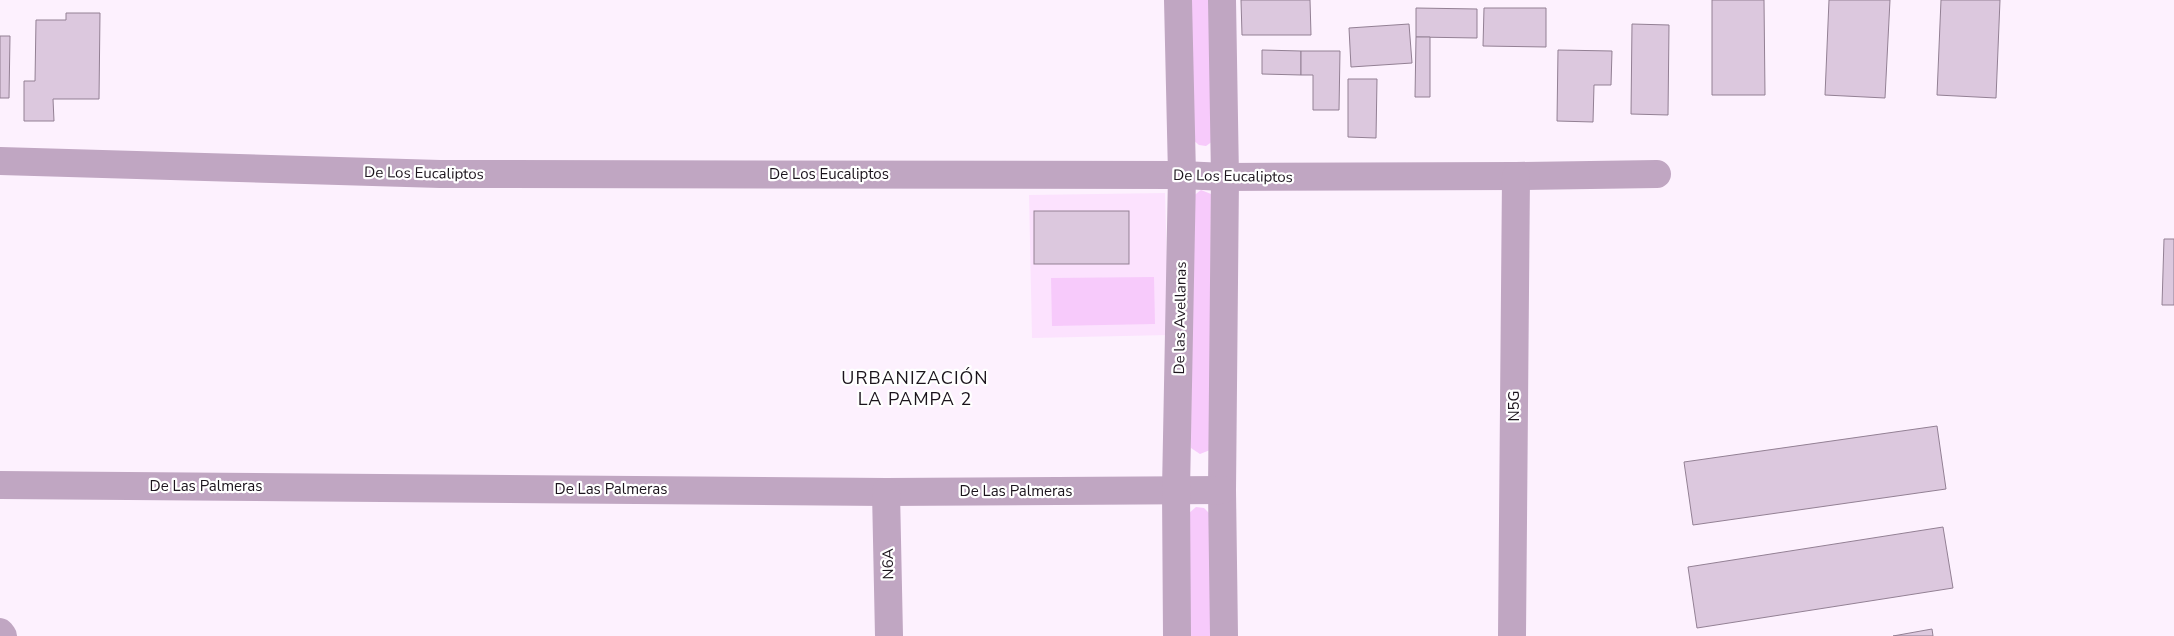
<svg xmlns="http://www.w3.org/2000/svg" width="2174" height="636" viewBox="0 0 2174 636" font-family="'Nunito Sans',sans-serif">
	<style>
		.built { fill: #fce2fe }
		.green { fill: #f7cafb }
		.building { fill: #dcc8de; stroke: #938094 }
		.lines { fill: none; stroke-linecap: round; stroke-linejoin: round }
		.minor { stroke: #c0a6c2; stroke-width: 28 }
		.labels { text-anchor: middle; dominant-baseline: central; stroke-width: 4.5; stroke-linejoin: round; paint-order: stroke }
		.street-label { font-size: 15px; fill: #1b141c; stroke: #fff }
		.quarter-label { font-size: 18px; letter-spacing: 1px; fill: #1b141c; stroke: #fff }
	</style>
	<rect width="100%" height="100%" fill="#fdf1fe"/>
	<!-- built -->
	<path class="built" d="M1165 193 1169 335 1032 338 1029 195Z"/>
	<!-- green -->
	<g class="green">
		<path d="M1189 0H1212L1213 141 1206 146 1199 145 1193 140Z"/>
		<path d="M1201 190 1211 194 1210 450 1200 454 1191 448 1192 197Z"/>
		<path d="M1154 277 1155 324 1052 326 1051 278Z"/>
		<path d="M1196 507 1204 508 1209 513 1211 636H1188V514Z"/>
	</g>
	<!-- building -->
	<g class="building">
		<path d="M1241 0H1310L1311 35H1242Z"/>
		<path d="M1712 0H1764L1765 95H1712Z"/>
		<path d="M1829 0H1890L1885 98 1825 95Z"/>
		<path d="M1941 0H2000L1996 98 1937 95Z"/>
		<path d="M1416 8 1477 9V38L1416 37Z"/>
		<path d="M1484 8H1546V47L1483 46Z"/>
		<path d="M66 13H100L99 99H53L54 121H24V81H35L36 20H66Z"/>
		<path d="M1409 24 1412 63 1351 67 1349 28Z"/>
		<path d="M1632 24 1669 25 1668 115 1631 114Z"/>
		<path d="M0 36H10L9 98H0Z"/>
		<path d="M1416 37H1430V97H1415Z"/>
		<path d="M1262 50 1301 51V75L1262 74Z"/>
		<path d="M1558 50 1612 51 1611 85H1594L1593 122 1557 121Z"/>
		<path d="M1301 51H1340L1339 110H1313V75H1301Z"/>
		<path d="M1348 79H1377L1376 138 1348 137Z"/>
		<rect x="1034" y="211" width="95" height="53"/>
		<path d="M2164 239H2174V305H2162Z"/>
		<path d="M1937 426 1946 489 1693 525 1684 462Z"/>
		<path d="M1943 527 1953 588 1697 628 1688 567Z"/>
		<path d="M1932 629 1933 636H1893Z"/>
	</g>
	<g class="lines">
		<!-- minor -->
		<g class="minor">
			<path d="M1222 0 1225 177 1222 490 1224 636"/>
			<path d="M0 161 440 174 1182 175 1225 177 1516 176 1657 174"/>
			<path d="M0 485 886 492 1222 490"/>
			<path d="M886 492 889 636"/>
			<path d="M0 632 3 636"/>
			<path d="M1177 636 1176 490 1182 175 1178 0"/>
			<path d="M1512 636 1516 176"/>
		</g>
	</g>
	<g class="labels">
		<!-- street labels -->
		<g class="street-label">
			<text transform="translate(424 173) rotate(1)">De Los Eucaliptos</text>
			<text x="829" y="174">De Los Eucaliptos</text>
			<text transform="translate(1233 176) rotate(1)">De Los Eucaliptos</text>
			<text transform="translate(1180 318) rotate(-89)">De las Avellanas</text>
			<text transform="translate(1514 406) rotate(-90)">N5G</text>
			<text x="206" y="486">De Las Palmeras</text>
			<text x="611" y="489">De Las Palmeras</text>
			<text x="1016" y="491">De Las Palmeras</text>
			<text transform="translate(888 564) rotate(-91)">N6A</text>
		</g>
		<!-- quarter labels -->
		<g class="quarter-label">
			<text x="915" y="378">URBANIZACIÓN<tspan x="915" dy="21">LA PAMPA 2</tspan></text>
		</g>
	</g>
</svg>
